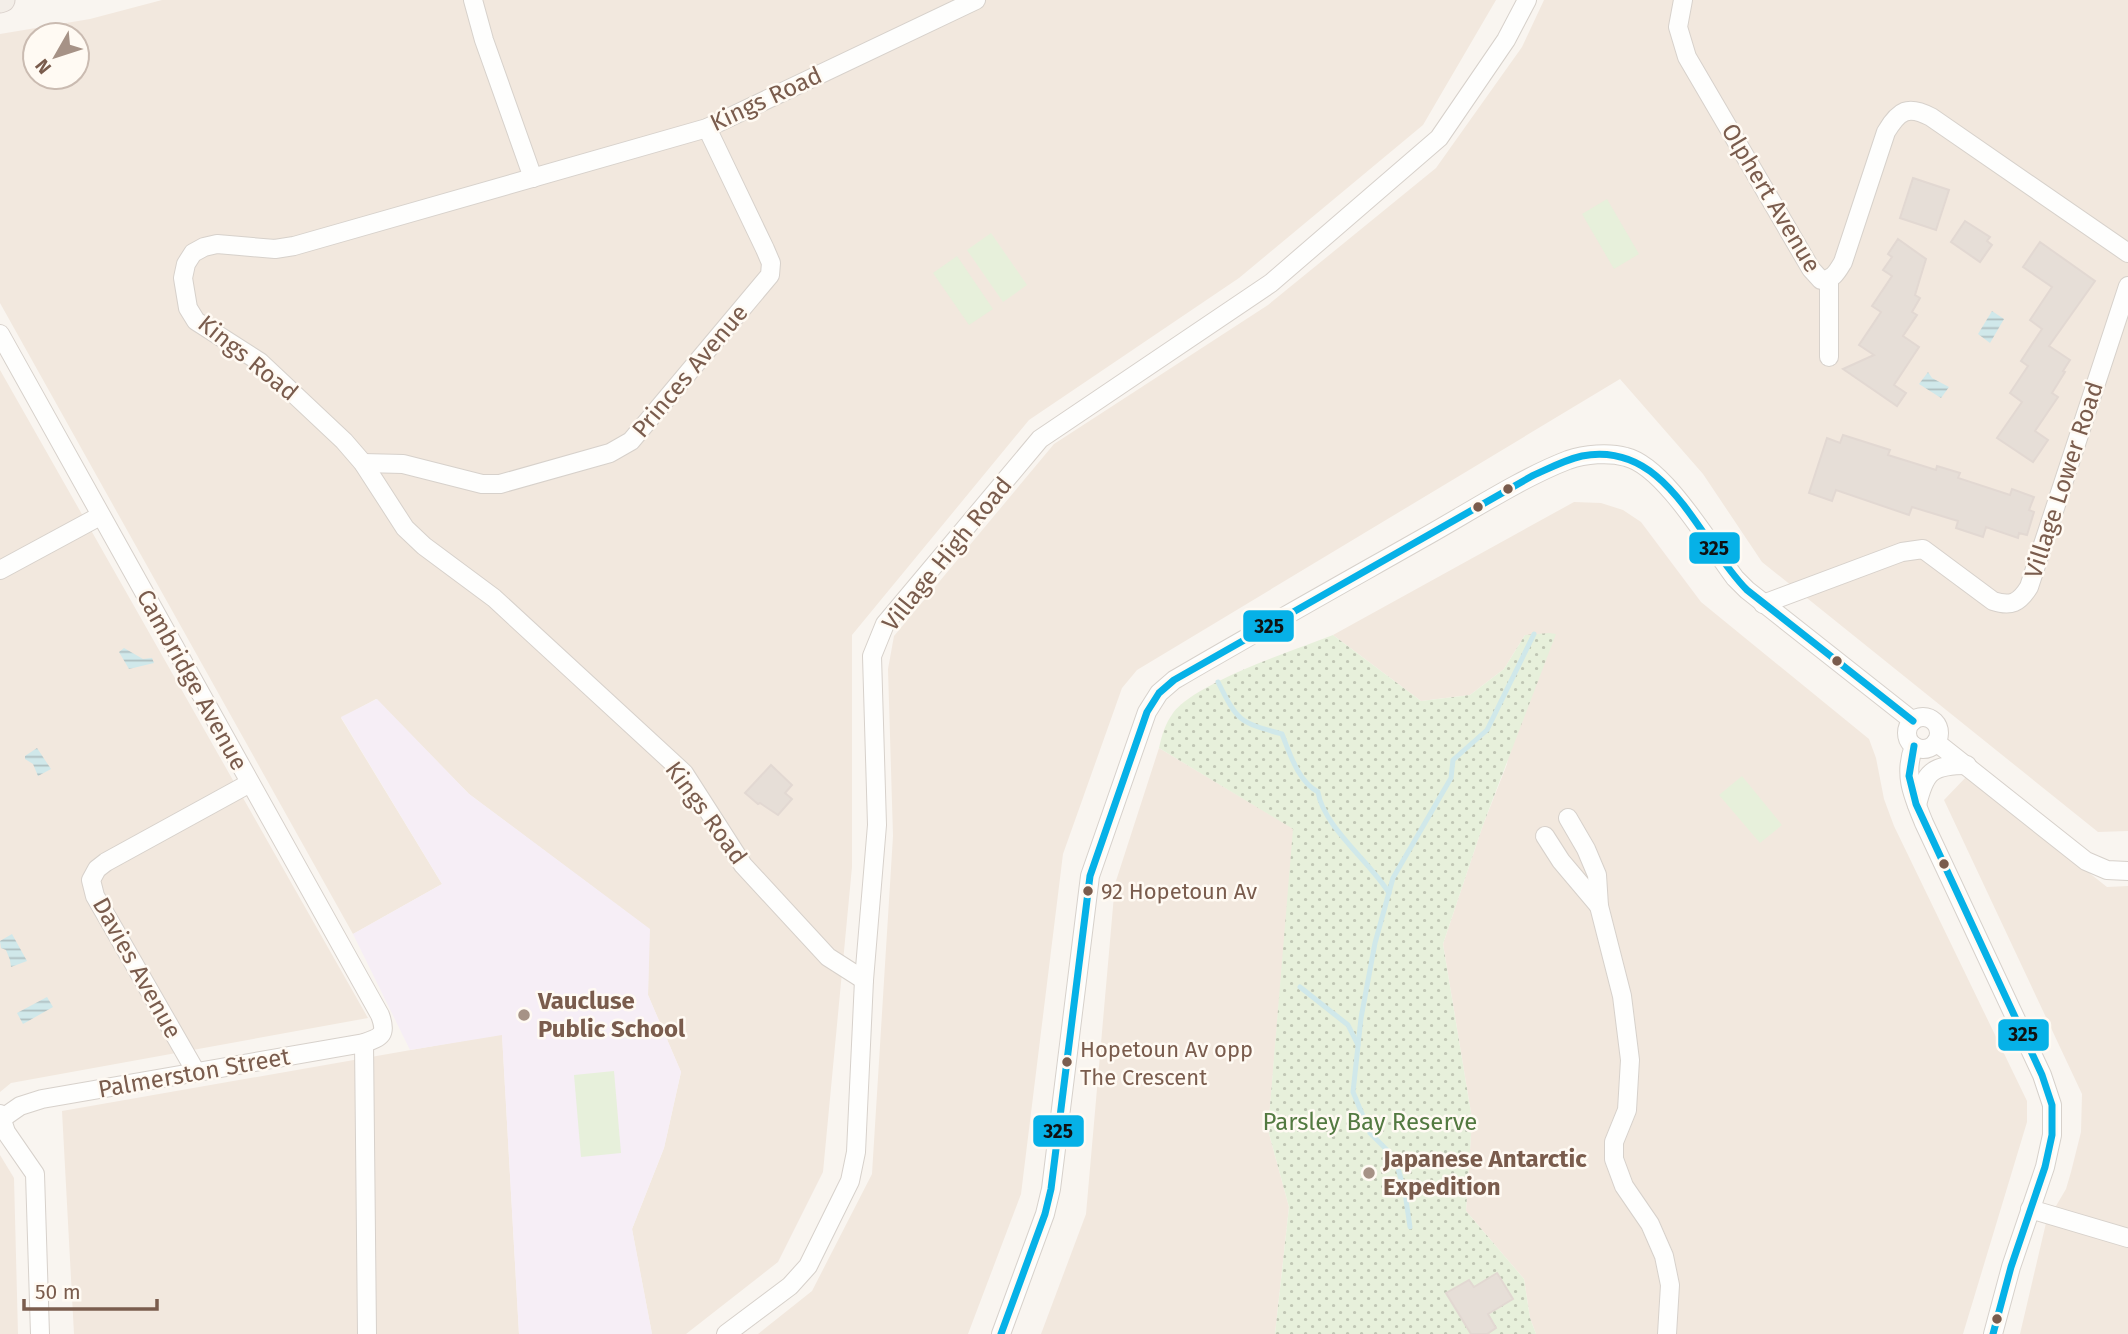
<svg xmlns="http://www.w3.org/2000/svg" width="2128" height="1334" viewBox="0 0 2128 1334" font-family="'Fira Sans',sans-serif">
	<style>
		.residential { fill: #f2e8de; fill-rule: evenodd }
		.education { fill: #f6eef6 }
		.park { fill: url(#park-dots) }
		.garden { fill: #e7f0db }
		.water { fill: url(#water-rules) }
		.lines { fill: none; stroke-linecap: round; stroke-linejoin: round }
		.stream { stroke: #d0e8ea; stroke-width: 5 }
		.building { fill: #e6ded7; stroke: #e2d8d2; stroke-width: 2 }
		.minor-casing { stroke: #d7d1cb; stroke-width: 20 }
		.major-casing { stroke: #dad1cc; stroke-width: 25 }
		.minor { stroke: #fefefd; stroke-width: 18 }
		.major { stroke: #f3eee8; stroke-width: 23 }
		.bus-1-casing { stroke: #fffaf3; stroke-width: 12 }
		.bus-1 { stroke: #06b1e7; stroke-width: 7 }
		.bus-dot { fill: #7a5c4d; stroke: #fffaf3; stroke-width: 2.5 }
		.poi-dot { fill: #a69286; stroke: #fffaf3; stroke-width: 2.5 }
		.labels { text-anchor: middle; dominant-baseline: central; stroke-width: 5; stroke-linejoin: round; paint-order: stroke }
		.bus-label { font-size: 22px; fill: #7a5c4d; stroke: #fffaf3; text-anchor: start }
		.street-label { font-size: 24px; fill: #7a5c4d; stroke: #fffaf3 }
		.poi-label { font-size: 24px; font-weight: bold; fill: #7a5c4d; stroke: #fffaf3; text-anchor: start }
		.park-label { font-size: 24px; fill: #537a41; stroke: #fffaf3 }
		.line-badge { stroke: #fffaf3; stroke-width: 2.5 }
		.pale-badge-label { font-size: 19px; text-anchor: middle; font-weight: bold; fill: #111 }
	</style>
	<defs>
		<pattern id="park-dots" width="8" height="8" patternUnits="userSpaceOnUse" patternTransform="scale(1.75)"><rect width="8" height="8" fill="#e7f0db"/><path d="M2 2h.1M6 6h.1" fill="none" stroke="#c0c6b4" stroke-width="1.8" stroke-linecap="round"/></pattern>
		<pattern id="water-rules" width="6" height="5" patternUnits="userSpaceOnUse" patternTransform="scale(1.75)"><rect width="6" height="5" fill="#d0e8ea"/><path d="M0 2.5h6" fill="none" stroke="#aebfc0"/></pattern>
	</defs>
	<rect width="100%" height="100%" fill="#f9f5f0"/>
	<!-- residential -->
	<g class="residential">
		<path d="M162 0H1496L1423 125 1239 278 1029 420 852 635V867L823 1172 778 1262 686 1334H652L632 1229 664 1148 681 1072 648 995 649 929 469 794 376 699 341 718 442 884 353 934 0 303V34L90 19ZM35 35H77V77H35Z"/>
		<path d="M1544 0H2128V831L2098 832 1762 562 1703 474 1620 379 1137 670 1122 688 1063 854 1021 1194 968 1334H758L812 1291 872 1174 893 836 888 669 894 636 1054 444 1268 305 1436 168 1522 47Z"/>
		<path d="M0 370 368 1018 11 1083 0 1092Z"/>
		<path d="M1574 502 1601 503 1623 510 1641 522 1701 602 1869 739 1876 758 1884 799 1894 826 2027 1101V1122L1963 1334H1536L1530 1318 1524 1279 1466 1211 1472 1119 1443 944 1483 825 1507 764 1525 635 1504 669 1470 695 1421 701 1333 635Z"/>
		<path d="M1159 748 1294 829 1268 1130 1289 1207 1275 1334H1041L1086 1214 1115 884Z"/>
		<path d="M1967 776 2107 887 2128 886V1334H2020L2046 1223 2066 1189 2071 1172 2081 1132 2082 1094 1944 800Z"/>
		<path d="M502 1034 519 1334H74L62 1111Z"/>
		<path d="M0 1155 14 1178 18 1334H0Z"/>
	</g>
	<!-- education -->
	<path class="education" d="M377 699 469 794 650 929 648 995 681 1072 664 1148 632 1229 652 1334H519L502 1035 410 1050 353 934 442 884 341 717Z"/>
	<!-- park -->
	<path class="park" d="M1549 633 1556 634 1483 825 1443 944 1472 1119 1466 1211 1524 1279 1530 1318 1536 1334H1275L1289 1207 1268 1130 1293 829 1159 748C1162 735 1165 724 1173 713 1196 682 1295 650 1333 635L1421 701 1470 695 1504 669 1525 635Z"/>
	<!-- garden -->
	<g class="garden">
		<path d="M1607 199 1639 254 1614 269 1582 214Z"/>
		<path d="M991 233 1027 285 1003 302 967 250Z"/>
		<path d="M957 256 993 309 969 325 933 273Z"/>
		<path d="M1742 776 1782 825 1760 843 1719 795Z"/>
		<path d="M614 1071 621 1153 581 1157 574 1075Z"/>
	</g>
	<!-- water -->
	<g class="water">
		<path d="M1992 311 2004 319 1990 343 1978 334Z"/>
		<path d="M1928 372 1932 378 1949 387 1941 398 1919 384Z"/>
		<path d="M124 648 143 659 152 658 154 663 129 669 119 652Z"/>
		<path d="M37 748 51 769 38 776 33 764 25 759V756Z"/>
		<path d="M12 934 27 961 11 967 10 960 6 950 1 948 0 941Z"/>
		<path d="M47 997 53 1007 23 1024 17 1013Z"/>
	</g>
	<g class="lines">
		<!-- stream -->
		<g class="stream">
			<path d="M1218 682C1238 722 1239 722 1282 734 1290 754 1298 781 1318 792 1323 826 1371 863 1389 893"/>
			<path d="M1300 987 1348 1025 1358 1045"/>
			<path d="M1410 1227 1405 1193 1395 1158 1370 1133 1353 1092 1361 1018 1375 943 1393 878 1451 778 1453 760 1487 730 1534 634"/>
		</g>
	</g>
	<!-- building -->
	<g class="building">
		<path d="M1913 178 1949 190 1936 230 1900 218Z"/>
		<path d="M1965 221 1990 237 1987 241 1992 245 1980 262 1951 242Z"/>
		<path d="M1898 239 1926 259 1915 295 1920 298 1912 312 1917 315 1903 336 1919 347 1894 385 1906 393 1897 406 1843 369 1874 355 1859 345 1881 312 1872 306 1892 276 1883 270 1892 257 1888 254Z"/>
		<path d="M2040 242 2095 281 2049 346 2070 360 2063 371 2065 372 2052 393 2058 397 2035 431 2048 440 2033 462 1997 438 2022 402 2010 393 2028 366 2021 361 2042 329 2030 320 2052 287 2023 267Z"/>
		<path d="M1843 435 1890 450 1888 455 1936 470 1937 466 1960 473 1958 478 2010 495 2012 489 2034 497 2029 510 2034 512 2027 535 2019 533 2018 538 1986 527 1983 537 1956 528 1958 521 1912 507 1909 515 1836 490 1832 501 1809 493 1827 438 1840 443Z"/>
		<path d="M771 765 792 785 785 793 792 799 778 815 760 803 758 804 745 793Z"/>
		<path d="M1497 1273 1513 1299 1488 1314 1496 1328 1487 1334H1471L1446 1293 1469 1280 1474 1287Z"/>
	</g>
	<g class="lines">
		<!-- minor casing -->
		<g class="minor-casing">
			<g id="minor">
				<path d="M473 0 484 40 533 178"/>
				<path d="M1683 0 1678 27 1687 57 1811 269 1821 280C1833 280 1837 272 1843 262L1886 132C1899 110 1908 105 1931 117L2128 253"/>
				<path d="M1829 280V357"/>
				<path d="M0 334 380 1015C387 1034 382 1037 364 1043L42 1099 20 1106 0 1120"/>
				<path d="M363 463 403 464 482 484H500L610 453 631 441 770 275 771 263 765 249 707 128"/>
				<path d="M0 570 100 516"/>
				<path d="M1763 604 1902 552 1923 549 1993 601C2011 607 2019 603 2029 587L2128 286"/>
				<circle cx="1923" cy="733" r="16"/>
				<path d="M1936 742 2086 861 2107 870 2128 871"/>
				<path d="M1914 746C1903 775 1913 796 1924 823L2042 1075 2052 1105V1135L2045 1167 2011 1267 1993 1334"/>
				<path d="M1917 805C1925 772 1931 765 1967 765"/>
				<path d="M1568 818 1586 849 1597 875 1599 906 1622 996 1630 1060 1627 1110 1614 1142V1159L1624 1186 1650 1224 1664 1256 1670 1285 1667 1334"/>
				<path d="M1545 836 1561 861 1599 906"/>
				<path d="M864 980 828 957 743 865 684 773 494 598 424 546 405 528 363 463 344 441 260 362 196 321 188 308 183 278 186 264 193 253 204 247 217 244 275 249 294 246 707 128 976 0"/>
				<path d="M364 1043 367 1334"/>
				<path d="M196 1072 95 896 91 880 97 869 106 862 250 783"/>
				<path d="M0 1114 6 1132 35 1174 40 1334"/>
				<path d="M2030 1209 2128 1238"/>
				<path d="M726 1334 790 1286 808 1266 850 1181 856 1152 864 980 877 825 872 656 885 624 1040 439 1271 283 1439 138 1506 40 1527 0"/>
				<path d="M1001 1334 1045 1214 1051 1189 1090 876 1147 712 1159 693 1174 680C1256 632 1340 585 1423 538 1468 513 1521 478 1568 460 1585 454 1609 452 1626 457 1664 466 1710 545 1735 578L1747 590 1913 721"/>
			</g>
		</g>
		<!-- major casing -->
		<g class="major-casing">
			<path id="major" d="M0 1 3 0"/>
		</g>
		<!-- minor -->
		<use href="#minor" class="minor"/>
		<!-- major -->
		<use href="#major" class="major"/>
		<!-- bus-1 casing -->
		<g class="bus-1-casing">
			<g id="bus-1">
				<path d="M1914 746 1909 776 1916 804 2042 1075 2052 1105V1135L2045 1167 2011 1267 1993 1334"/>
				<path d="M1001 1334 1045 1214 1051 1189 1090 876 1147 712 1159 693 1174 680 1532 476C1548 469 1564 460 1582 456 1668 440 1698 541 1747 590L1913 721"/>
			</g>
		</g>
		<!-- bus-1 -->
		<use href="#bus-1" class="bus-1"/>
	</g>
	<!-- markers -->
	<g class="bus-dot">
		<circle cx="1508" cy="489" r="6"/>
		<circle cx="1478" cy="507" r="6"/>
		<circle cx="1837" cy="661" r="6"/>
		<circle cx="1944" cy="864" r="6"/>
		<circle cx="1088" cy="891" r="6"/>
		<circle cx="1067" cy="1062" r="6"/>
		<circle cx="1997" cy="1319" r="6"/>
	</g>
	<g class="poi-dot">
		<circle cx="524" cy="1015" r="7"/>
		<circle cx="1369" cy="1173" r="7"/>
	</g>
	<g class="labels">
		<!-- bus labels -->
		<g class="bus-label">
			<text x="1101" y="891">92 Hopetoun Av</text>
			<text x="1080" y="1049">Hopetoun Av opp<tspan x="1080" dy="28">The Crescent</tspan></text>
		</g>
		<!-- street labels -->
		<g class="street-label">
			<text transform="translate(766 99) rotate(-25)">Kings Road</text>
			<text transform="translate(1771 198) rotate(59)">Olphert Avenue</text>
			<text transform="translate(248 358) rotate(39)">Kings Road</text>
			<text transform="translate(690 371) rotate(-50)">Princes Avenue</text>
			<text transform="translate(2064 480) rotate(-72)">Village Lower Road</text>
			<text transform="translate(947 554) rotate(-51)">Village High Road</text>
			<text transform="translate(192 680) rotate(61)">Cambridge Avenue</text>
			<text transform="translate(706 813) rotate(54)">Kings Road</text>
			<text transform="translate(137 968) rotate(61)">Davies Avenue</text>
			<text transform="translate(194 1073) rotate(-10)">Palmerston Street</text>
		</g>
		<!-- poi labels -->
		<g class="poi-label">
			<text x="538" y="1001">Vaucluse<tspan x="538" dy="28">Public School</tspan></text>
			<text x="1383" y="1159">Japanese Antarctic<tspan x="1383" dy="28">Expedition</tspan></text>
		</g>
		<!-- park labels -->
		<g class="park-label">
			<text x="1370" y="1122">Parsley Bay Reserve</text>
		</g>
	</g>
	<g class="line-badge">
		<rect x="1688" y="531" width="53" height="34" rx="7" fill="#06b1e7"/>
		<rect x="1242" y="609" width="53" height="34" rx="7" fill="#06b1e7"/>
		<rect x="1997" y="1018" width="53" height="34" rx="7" fill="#06b1e7"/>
		<rect x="1032" y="1114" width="53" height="34" rx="7" fill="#06b1e7"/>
	</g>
	<g class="pale-badge-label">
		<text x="1714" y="555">325</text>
		<text x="1269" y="633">325</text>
		<text x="2023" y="1041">325</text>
		<text x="1058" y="1138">325</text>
	</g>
	<!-- north arrow -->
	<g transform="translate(56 56) rotate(231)"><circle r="33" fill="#fffaf3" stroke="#cabbb1" stroke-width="2"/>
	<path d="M0-5L12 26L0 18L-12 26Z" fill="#a69286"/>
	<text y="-10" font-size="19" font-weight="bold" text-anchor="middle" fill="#7a5c4d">N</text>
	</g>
	<!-- scale -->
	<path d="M24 1299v10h133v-10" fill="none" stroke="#7a5c4d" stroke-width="3.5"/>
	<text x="35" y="1299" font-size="21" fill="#7a5c4d" stroke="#fffaf3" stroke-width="5" paint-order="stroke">50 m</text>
</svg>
